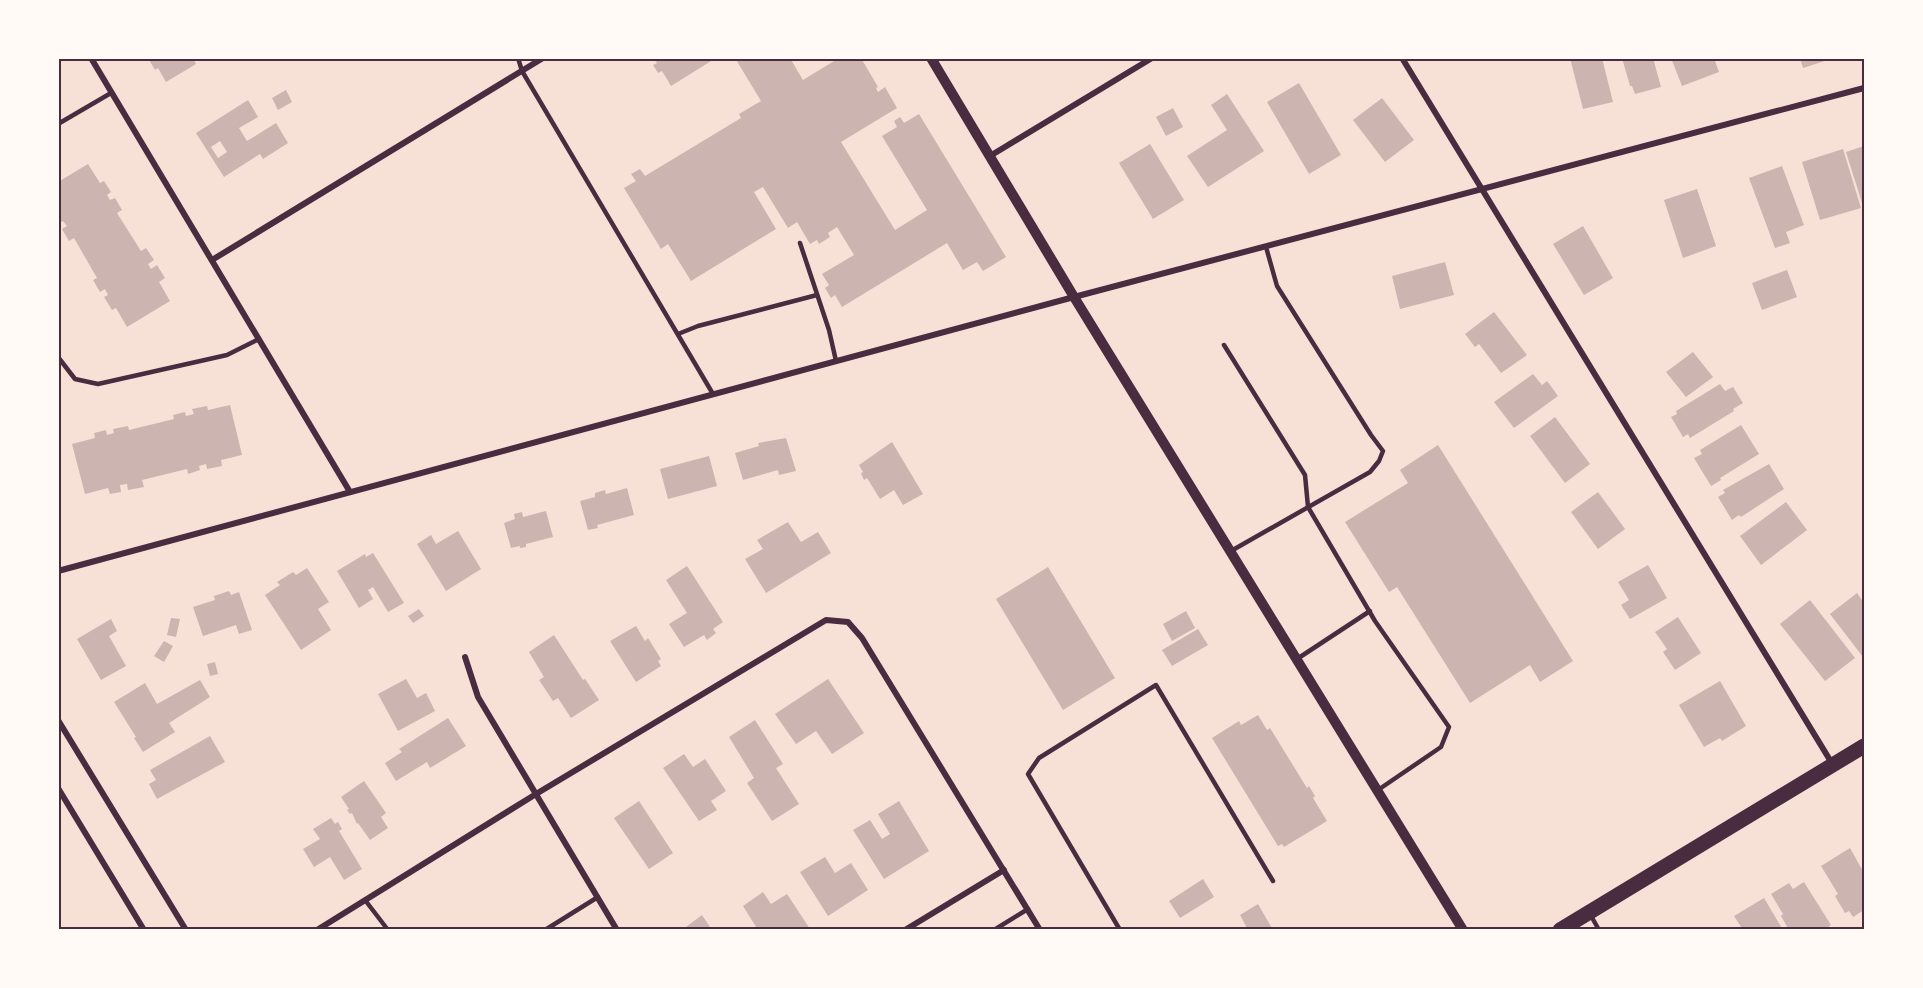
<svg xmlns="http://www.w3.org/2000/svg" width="1923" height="988" viewBox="0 0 1923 988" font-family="'Golos Text',sans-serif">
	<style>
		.building { fill: #ccb4b1; fill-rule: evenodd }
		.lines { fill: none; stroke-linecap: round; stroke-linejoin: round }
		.service { stroke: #4a2c40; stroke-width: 4.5 }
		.minor { stroke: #4a2c40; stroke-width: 6 }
		.tertiary { stroke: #4a2c40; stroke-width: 10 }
		.primary { stroke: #4a2c40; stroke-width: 15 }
		.neatline { fill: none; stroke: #4a2c40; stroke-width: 2 }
	</style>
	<rect width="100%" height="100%" fill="#f7e1d7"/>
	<!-- building -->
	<g class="building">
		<path d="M148 58H193L196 64 166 82 158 68 155 70Z"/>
		<path d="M654 58H716L671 86 662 71 658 73 653 65 657 63Z"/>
		<path d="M735 58H790L803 80 839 58H861L878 87 876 88 878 92 885 87 897 108 841 142 895 230 927 210 882 136 897 127 894 121 900 117 904 123 919 114 1006 257 983 271 977 262 963 270 947 243 842 307 835 295 831 298 825 288 829 285 822 274 854 255 837 227 828 233 830 237 819 244 817 240 810 244 797 222 788 228 763 187 754 192 776 229 691 281 668 244 661 249 624 188 636 181 631 174 640 169 645 176 741 118 739 114 761 101Z"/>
		<path d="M1570 58H1602L1613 102 1583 109Z"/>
		<path d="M1622 58H1653L1661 87 1635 94 1632 86H1630Z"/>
		<path d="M1671 58H1714L1719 72 1682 86Z"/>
		<path d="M1800 58H1831V59L1803 68Z"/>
		<path d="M1299 83 1341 155 1309 174 1267 102Z"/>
		<path d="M286 90 292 102 278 110 272 98Z"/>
		<path d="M1227 94 1264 151 1208 187 1187 156 1227 130 1211 105Z"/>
		<path d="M1382 98 1414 140 1385 162 1353 120Z"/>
		<path d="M248 100 258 117 239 128 247 141 276 123 288 143 263 159 260 154 224 177 196 133ZM220 141 227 152 218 158 211 147Z"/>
		<path d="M1173 108 1183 127 1166 136 1156 117Z"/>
		<path d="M1150 144 1184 200 1153 219 1119 163Z"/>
		<path d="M1864 146V202L1862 203 1846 152Z"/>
		<path d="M1843 149 1861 208 1820 220 1802 162Z"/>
		<path d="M88 164 100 183 104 181 111 192 107 195 110 200 115 198 122 210 117 213 141 251 146 248 154 260 148 264 151 269 157 265 165 278 159 282 170 301 127 327 116 308 112 310 104 297 108 295 105 289 100 292 93 280 97 278 74 238 69 241 62 229 67 226 63 221 58 224V182Z"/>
		<path d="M1782 166 1804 225 1786 232 1790 243 1775 248 1749 178Z"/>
		<path d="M1697 189 1716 246 1683 258 1664 200Z"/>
		<path d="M1583 226 1613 278 1584 295 1553 244Z"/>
		<path d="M1445 262 1454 295 1400 309 1392 276Z"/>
		<path d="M1787 270 1797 297 1762 310 1752 283Z"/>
		<path d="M1494 312 1527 355 1501 373 1479 344 1475 347 1465 334Z"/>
		<path d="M1693 352 1713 377 1686 397 1666 372Z"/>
		<path d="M1533 374 1542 385 1547 381 1558 396 1514 428 1494 402Z"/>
		<path d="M1720 384 1725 391 1733 387 1743 403 1733 409 1734 411 1690 438 1688 434 1683 437 1671 417 1677 414 1676 411Z"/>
		<path d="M230 405 242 455 221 460 222 466 207 469 206 464 199 466 200 470 188 474 187 469 142 480 144 487 128 490 127 484 120 485 121 492 110 494 108 488 85 494 72 444 95 438 94 433 106 430 107 435 114 433 113 429 128 426 129 430 174 419 173 415 185 412 186 416 194 414 192 409 207 406 208 410Z"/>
		<path d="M1555 417 1590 464 1565 483 1530 436Z"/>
		<path d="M1741 425 1759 454 1720 478 1721 480 1711 486 1694 458 1702 454 1700 450Z"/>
		<path d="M786 438 796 471 779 475 778 470 743 480 735 453 759 446 758 443Z"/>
		<path d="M892 442 923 494 903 505 894 490 880 499 867 478 864 480 861 473 863 472 859 465Z"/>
		<path d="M1438 445 1573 661 1540 682 1530 665 1470 703 1397 587 1389 592 1345 522 1408 483 1400 470Z"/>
		<path d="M709 456 717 486 668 499 660 469Z"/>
		<path d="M1769 464 1784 489 1741 517 1739 515 1732 520 1718 497 1725 493 1723 490Z"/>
		<path d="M627 488 634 515 597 525 598 528 588 530 580 501 595 497V493L605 490 606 494Z"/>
		<path d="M1598 492 1625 529 1598 549 1571 512Z"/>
		<path d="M1786 502 1807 530 1761 565 1740 536Z"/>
		<path d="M546 511 553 537 526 544V547L520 548V546L511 548 504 523 515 519 514 514 522 512 523 517Z"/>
		<path d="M788 522 801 542 818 532 831 553 766 593 745 559 763 549 757 540Z"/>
		<path d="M458 531 481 569 446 591 417 544 431 535 436 544Z"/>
		<path d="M373 553 404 603 388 612 373 587 368 590 373 599 359 608 337 571 365 554 366 557Z"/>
		<path d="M1648 565 1667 598 1630 619 1621 605 1629 600 1618 582Z"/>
		<path d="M687 566 723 622 713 629 716 633 707 640 704 635 684 647 669 624 687 613 666 580Z"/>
		<path d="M1048 567 1115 678 1063 710 996 599Z"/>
		<path d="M307 568 329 602 318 609 331 630 301 650 265 595 280 585 277 582 293 572 296 575Z"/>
		<path d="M229 591 231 595 239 592 252 630 239 634 236 625 203 636 193 607 215 600 214 596Z"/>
		<path d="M1857 593 1864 603V656L1863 657 1830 614Z"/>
		<path d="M1810 600 1855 658 1825 681 1780 624Z"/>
		<path d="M419 609 424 616 413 623 408 616Z"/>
		<path d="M1186 611 1195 628 1172 641 1163 624Z"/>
		<path d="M1678 617 1701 653 1675 670 1663 652 1667 649 1655 632Z"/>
		<path d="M171 618 180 619 176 637 167 635Z"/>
		<path d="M111 619 117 631 109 636 126 666 101 680 77 639Z"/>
		<path d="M636 626 645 641 648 638 661 659 658 661 661 666 636 682 610 641Z"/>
		<path d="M1198 629 1208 645 1172 666 1162 650Z"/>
		<path d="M554 635 583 680 585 679 599 700 571 718 558 698 553 701 539 680 544 677 529 652Z"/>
		<path d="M164 641 173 646 164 662 154 656Z"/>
		<path d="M215 662 218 674 210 676 207 664Z"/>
		<path d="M406 679 417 698 426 693 435 711 398 731 378 694Z"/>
		<path d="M828 679 864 733 832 754 816 731 796 744 775 714Z"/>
		<path d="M200 680 210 697 169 723 175 732 143 752 134 738 136 737 114 702 145 683 157 704Z"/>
		<path d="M1720 681 1746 726 1722 741 1720 738 1704 747 1679 705Z"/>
		<path d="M1258 715 1267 730 1270 728 1307 788 1309 786 1315 796 1313 798 1327 821 1284 847 1282 844 1278 846 1212 738 1239 721 1241 725Z"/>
		<path d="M448 718 466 746 430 768 427 762 396 781 385 763 402 752 399 749Z"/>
		<path d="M755 720 783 764 776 768 799 804 772 821 747 783 754 778 729 737Z"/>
		<path d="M210 736 225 762 157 799 149 784 156 780 150 770Z"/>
		<path d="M684 754 693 767 705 759 726 791 711 801 717 810 699 821 663 768Z"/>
		<path d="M364 781 386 813 381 817 388 828 370 840 358 823 357 824 352 813 350 814 347 810 349 809 341 797Z"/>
		<path d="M639 801 673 853 649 869 614 818Z"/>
		<path d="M899 801 929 851 884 879 853 830 870 820 882 839 890 834 878 814Z"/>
		<path d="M331 818 335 824 338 822 342 829 339 831 362 869 344 880 330 857 314 867 303 849 320 839 313 829Z"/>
		<path d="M1850 848 1864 873V910L1853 917 1849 911 1845 913 1835 896 1838 894 1821 866Z"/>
		<path d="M825 857 835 873 851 863 868 890 828 916 800 872Z"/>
		<path d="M1203 879 1214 897 1180 918 1169 901Z"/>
		<path d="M1804 882 1831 925 1824 930H1789L1781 916 1783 914 1771 894 1789 883 1793 889Z"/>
		<path d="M763 892 771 904 787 894 810 929 758 930 743 906Z"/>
		<path d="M1764 898 1783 930H1743L1734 916Z"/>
		<path d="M1258 904 1273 930H1248L1240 915Z"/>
		<path d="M702 915 712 930H682Z"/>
	</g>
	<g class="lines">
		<!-- service -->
		<g class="service">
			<path d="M518 58 522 71 713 394"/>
			<path d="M58 124 111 93"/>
			<path d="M800 243 829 330 836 361"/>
			<path d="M678 334 698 326 817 295"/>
			<path d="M1224 345 1305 475 1308 507 1375 621 1449 727 1441 747 1378 790"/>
			<path d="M58 357 75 379 98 384 227 355 259 339"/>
			<path d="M1231 551 1370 472 1379 461 1383 451 1371 435 1277 286 1266 247"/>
			<path d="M1297 659 1370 611"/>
			<path d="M365 900 388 930"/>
			<path d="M1590 914 1599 930"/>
			<path d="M545 930 598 897"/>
			<path d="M994 930 1028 909"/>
			<path d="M1120 930 1028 774 1039 758 1156 685 1273 881"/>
		</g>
		<!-- minor -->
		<g class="minor">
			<path d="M91 58 350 492"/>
			<path d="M1402 58 1833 765"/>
			<path d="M990 156 1152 58"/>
			<path d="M212 260 543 58"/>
			<path d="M58 571 1074 297 1864 88"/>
			<path d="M465 657 478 697 617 930"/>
			<path d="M58 720 186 930"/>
			<path d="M58 788 144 930"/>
			<path d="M317 930 536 794 826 620 848 622 862 638 1040 930"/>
			<path d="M905 930 1004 870"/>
		</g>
		<!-- tertiary -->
		<path class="tertiary" d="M931 58 1074 297 1463 930"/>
		<!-- primary -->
		<path class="primary" d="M1560 930 1864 746"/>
	</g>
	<!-- border -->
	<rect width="1923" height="988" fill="none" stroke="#fffaf5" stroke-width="120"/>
	<rect x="60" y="60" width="1803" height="868" class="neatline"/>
</svg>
